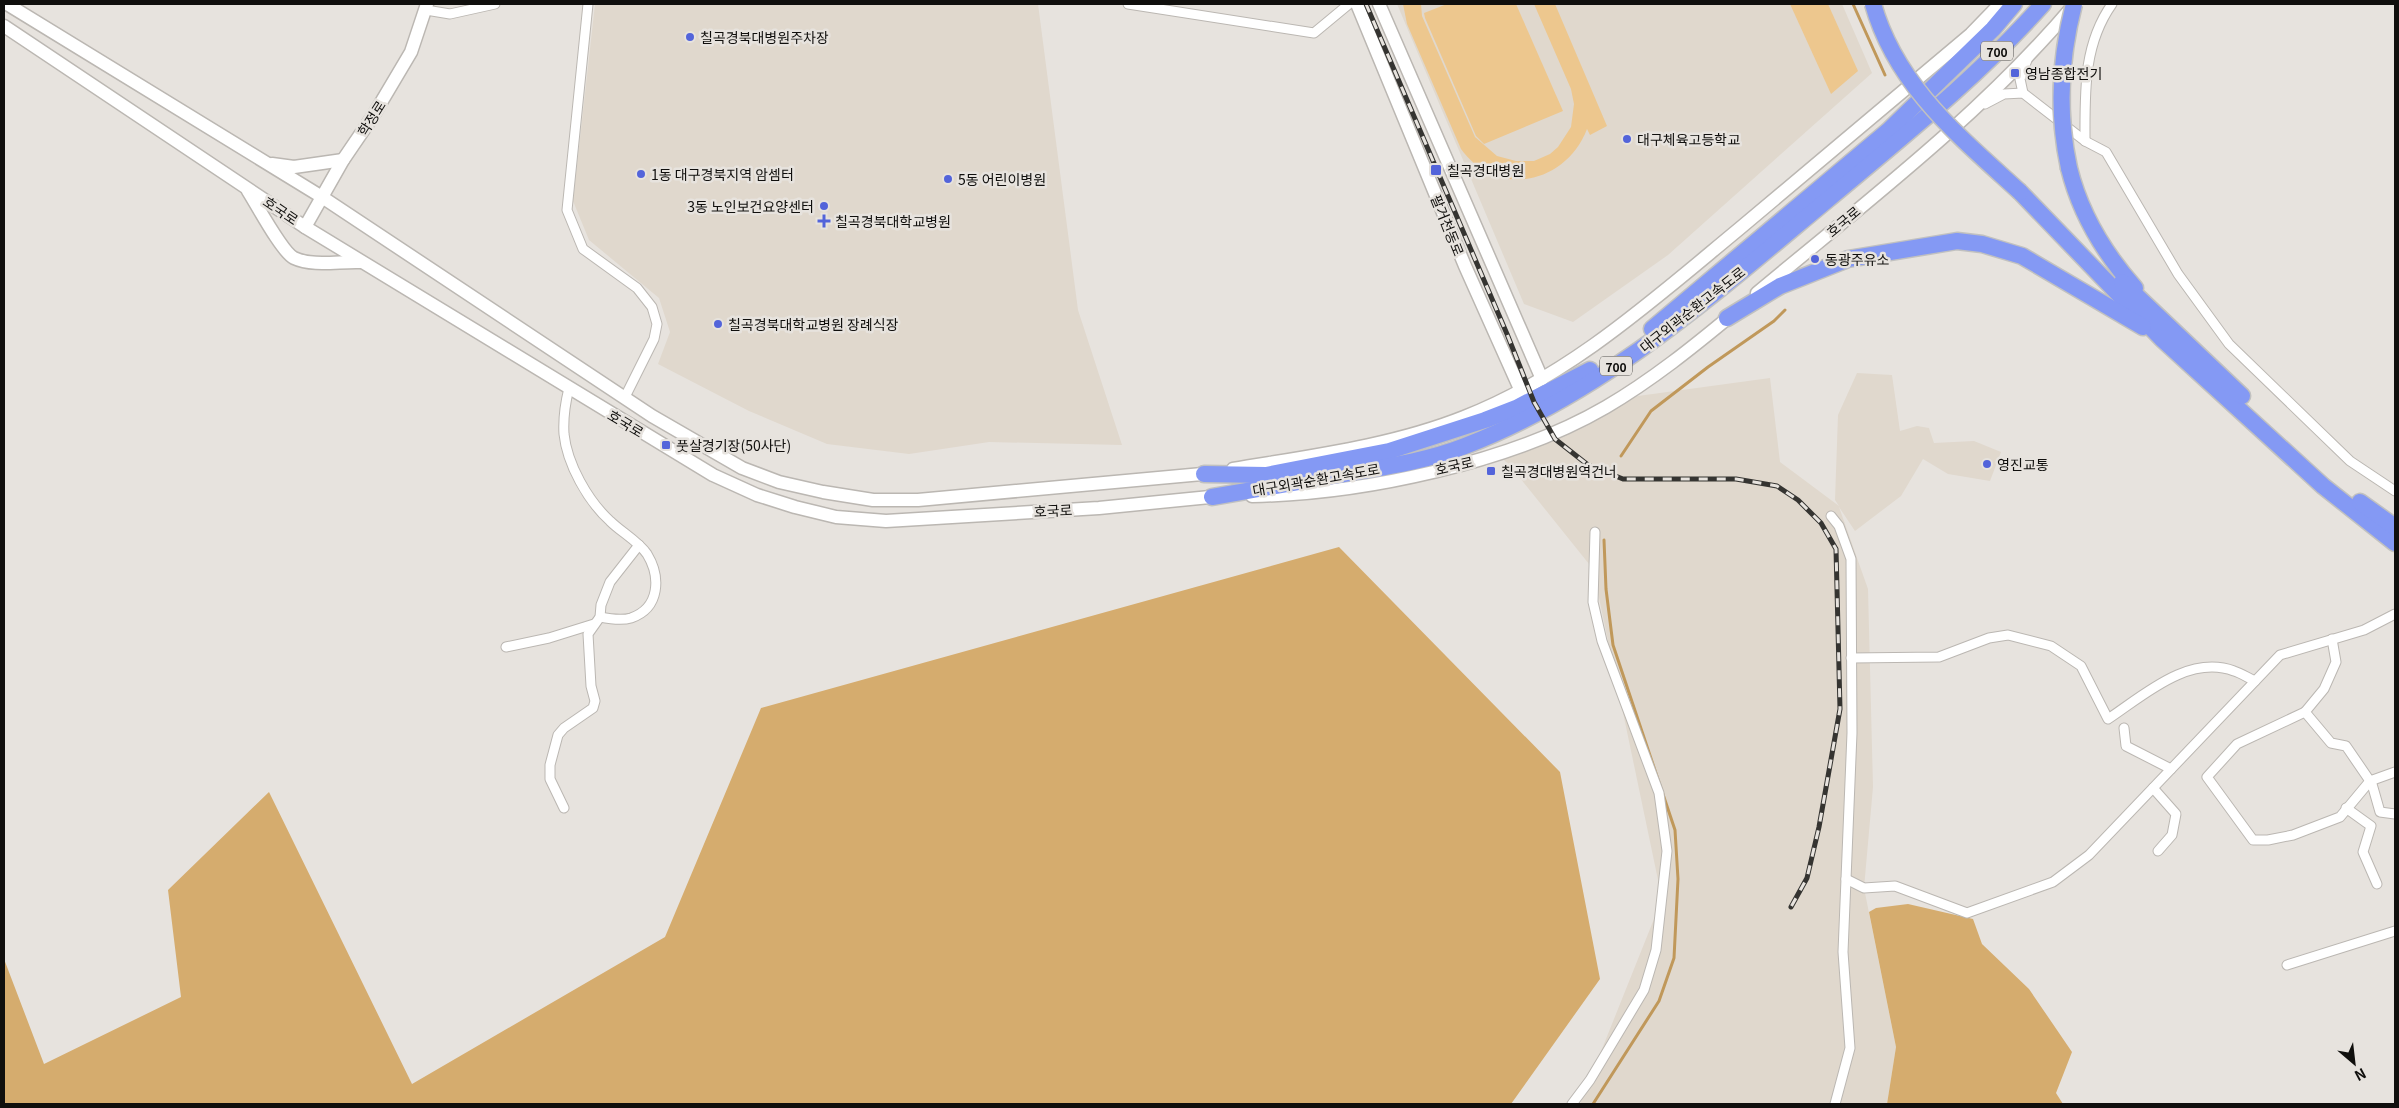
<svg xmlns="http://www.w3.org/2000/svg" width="2399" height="1108" viewBox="0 0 2399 1108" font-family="Georgia,'Noto Sans KR',serif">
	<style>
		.built { fill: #e0d8cd }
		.green { fill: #edc78e }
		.forest { fill: #d5ac6e }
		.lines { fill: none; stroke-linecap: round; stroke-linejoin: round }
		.stream { stroke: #c0985a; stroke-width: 3 }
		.street-casing { stroke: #bbb7b2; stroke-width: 11 }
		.secondary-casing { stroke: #bbb7b2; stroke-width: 15 }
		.highway-casing { stroke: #c1c1c0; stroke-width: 19 }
		.street { stroke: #fff; stroke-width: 9 }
		.secondary { stroke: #fff; stroke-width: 12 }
		.highway { stroke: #8499f4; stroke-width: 16 }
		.rail-casing { stroke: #353431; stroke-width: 5 }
		.rail { stroke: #e7e3de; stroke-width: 3; stroke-dasharray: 9; stroke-linecap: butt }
		.highway-bridge-casing { stroke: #c1c1c0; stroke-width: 19; stroke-linecap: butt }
		.highway-bridge { stroke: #8499f4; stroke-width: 16 }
		.poi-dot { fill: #5364da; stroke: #e7e3de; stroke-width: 2 }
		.labels { text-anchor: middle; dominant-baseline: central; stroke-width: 5; stroke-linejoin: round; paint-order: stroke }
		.shield { fill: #e7e3de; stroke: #504f4c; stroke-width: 1 }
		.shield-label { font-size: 12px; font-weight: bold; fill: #100f0d }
		.poi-label { font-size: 14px; fill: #100f0d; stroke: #e7e3de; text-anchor: start }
		.street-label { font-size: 14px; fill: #100f0d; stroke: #e7e3de }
	</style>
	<rect width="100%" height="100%" fill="#e7e3de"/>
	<!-- built -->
	<g class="built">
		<path d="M595 4H1038L1078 310 1122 445 989 442 909 454 827 444 749 411 658 364 670 332 659 298 589 240 573 201Z"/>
		<path d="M1397 4H1842L1872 73 1668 255 1573 322 1524 304Z"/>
		<path d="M1857 373 1892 375 1900 431 1917 426 1929 428 1934 443 1974 441 2001 452 1990 481 1948 474 1923 459 1901 496 1855 531 1839 507 1868 589 1873 787 1864 888 1896 1047 1887 1104H1580L1662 899 1593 569 1512 468 1498 454 1638 396 1770 378 1780 462 1839 506 1835 500 1838 415Z"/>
	</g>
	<!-- green -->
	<g class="green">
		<path d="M1403 4H1421L1422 16 1475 137 1497 156 1516 161H1534L1550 154 1558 147 1571 127 1574 104 1571 89 1534 4H1555L1607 126 1590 135 1587 129C1566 184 1497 199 1461 149L1407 24Z"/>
		<path d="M1447 4H1516L1563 111 1484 144 1476 136 1425 18 1424 13Z"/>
		<path d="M1790 4H1828L1858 71 1831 94Z"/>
	</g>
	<!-- forest -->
	<g class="forest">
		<path d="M1339 547 1560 772 1600 979 1511 1104H4V959L44 1064 181 997 168 890 269 792 412 1084 665 937 761 708Z"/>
		<path d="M1908 904 1973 919 1982 944 2029 989 2072 1052 2056 1093 2063 1104H1887L1896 1047 1869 912 1876 908Z"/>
	</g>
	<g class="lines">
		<!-- stream -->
		<g class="stream">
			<path d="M1853 4 1885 75"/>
			<path d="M1621 456 1651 411 1708 367 1774 321 1785 310"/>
			<path d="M1593 1104 1659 1001 1674 958 1678 879 1675 830 1613 645 1606 589 1604 540"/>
		</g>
		<!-- street casing -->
		<g class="street-casing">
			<g id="street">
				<path d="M588 4 567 210 583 249 637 288 652 307 657 324 654 339 625 397"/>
				<path d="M1128 4 1314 33 1349 4"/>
				<path d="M426 10 450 14 495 4"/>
				<path d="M2023 93 2020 79 2027 60"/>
				<path d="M1985 104 2004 94 2023 93 2085 141 2106 152 2178 274 2229 344 2350 461 2395 491"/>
				<path d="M2085 141C2085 92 2083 45 2112 4"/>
				<path d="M569 388C565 404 563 418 564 434 567 464 588 501 610 521 621 532 638 541 647 554 661 577 660 608 631 618 621 621 610 619 600 617"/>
				<path d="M1831 516 1839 526 1851 559 1852 733 1843 952 1850 1048 1835 1104"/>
				<path d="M2332 639 2336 662 2324 689 2305 712 2331 743 2346 746 2372 784 2380 812 2395 814"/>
				<path d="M506 647 549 638 594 624"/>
				<path d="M1851 658 1939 657 1989 638 2008 635 2051 646 2081 666 2108 719C2143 696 2188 654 2234 671 2241 673 2248 678 2255 681"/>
				<path d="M2305 712 2237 744 2207 777 2253 840H2268L2293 835 2340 817 2370 781 2395 772"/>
				<path d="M2124 728 2126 746 2171 769"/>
				<path d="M2153 788 2176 814 2172 835 2158 851"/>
				<path d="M564 808 550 779V765L558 735 564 728 593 708 595 701 591 686 588 634 600 617 601 605 610 582 639 545"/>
				<path d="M2346 808 2371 826 2363 852 2377 884"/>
				<path d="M1846 879 1864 888 1895 886 1967 913 2053 882 2089 855 2280 655 2364 630 2395 614"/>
				<path d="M2287 965 2395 931"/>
				<path d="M1572 1104 1590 1080 1644 990 1656 950 1667 851 1659 793 1602 641 1593 602 1595 532"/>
			</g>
		</g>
		<!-- secondary casing -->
		<g class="secondary-casing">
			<g id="secondary">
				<path d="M7 4 322 197 652 416 742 468 779 482 823 492 873 500H918L1213 473"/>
				<path d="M1357 4 1465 266 1520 389"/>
				<path d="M1379 4 1542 379"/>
				<path d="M4 26 305 227 713 475 757 495 795 507 836 517 886 521 1099 508 1220 496"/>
				<path d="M272 164 294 167 343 160"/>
				<path d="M248 191C257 205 282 252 294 258 313 267 340 261 360 262"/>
				<path d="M305 227 343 160 373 116 411 52 427 4"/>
				<path d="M1757 293C1866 202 1981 115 2073 6"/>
				<path d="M1233 469C1310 456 1391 446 1464 417 1569 376 1653 300 1739 229 1816 164 1894 99 1971 34L2000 4"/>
				<path d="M1252 496C1362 494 1510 463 1606 407 1652 380 1693 347 1734 313"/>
			</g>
		</g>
		<!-- highway casing -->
		<g class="highway-casing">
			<g id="highway">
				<path d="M2069 168C2080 213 2104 253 2135 288"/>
				<path d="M2020 192 2161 338 2323 486 2395 543"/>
				<path d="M2122 282 2242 396"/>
				<path d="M1727 318 1780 286 1848 259 1957 241 1982 244 2022 256 2143 327"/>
				<path d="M1652 329 1888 131 1993 29 2014 4"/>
				<path d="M1204 474 1266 475 1389 451 1485 420 1516 408 1590 370"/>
				<path d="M1212 497C1256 489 1300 482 1344 474 1385 467 1427 461 1465 446 1603 393 1714 294 1826 201 1901 138 1978 77 2043 4"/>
				<path d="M2360 502 2395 527"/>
			</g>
		</g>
		<!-- street -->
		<use href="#street" class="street"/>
		<!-- secondary -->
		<use href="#secondary" class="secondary"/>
		<!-- highway -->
		<use href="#highway" class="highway"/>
		<!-- rail casing -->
		<g class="rail-casing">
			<path id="rail" d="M1366 4 1507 334 1534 402 1555 439 1588 465 1623 479H1736L1777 486 1798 500 1821 523 1836 549 1840 709 1819 827 1807 878 1791 907"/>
		</g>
		<!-- rail -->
		<use href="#rail" class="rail"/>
		<!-- highway-bridge casing -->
		<g class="highway-bridge-casing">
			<g id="highway-bridge">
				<path d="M1873 4C1896 86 1960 137 2020 192"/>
				<path d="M2069 168C2057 113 2060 58 2074 4"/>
			</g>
		</g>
		<!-- highway-bridge -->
		<use href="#highway-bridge" class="highway-bridge"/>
	</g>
	<!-- markers -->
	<g class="poi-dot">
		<circle cx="690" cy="37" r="5"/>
		<rect x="2010" y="68" width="10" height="10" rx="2.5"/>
		<circle cx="1627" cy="139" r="5"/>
		<rect x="1430" y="164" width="12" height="12" rx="2.5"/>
		<circle cx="641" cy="174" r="5"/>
		<circle cx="948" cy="179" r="5"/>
		<circle cx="824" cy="206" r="5"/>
		<path d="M821.5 213.5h5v5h5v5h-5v5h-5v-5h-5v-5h5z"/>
		<circle cx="1815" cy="259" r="5"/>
		<circle cx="718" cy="324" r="5"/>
		<rect x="661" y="440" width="10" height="10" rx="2.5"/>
		<circle cx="1987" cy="464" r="5"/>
		<rect x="1486" y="466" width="10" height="10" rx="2.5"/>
	</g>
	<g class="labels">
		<!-- shield labels -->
		<g class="shield">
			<rect x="1981" y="41.5" width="32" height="19" rx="4"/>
			<rect x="1600" y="356.5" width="32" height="19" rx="4"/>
		</g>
		<g class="shield-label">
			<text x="1997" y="51">700</text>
			<text x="1616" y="366">700</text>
		</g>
		<!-- poi labels -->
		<g class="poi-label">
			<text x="700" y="37">칠곡경북대병원주차장</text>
			<text x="2025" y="73">영남종합전기</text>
			<text x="1637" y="139">대구체육고등학교</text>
			<text x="1447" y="170">칠곡경대병원</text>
			<text x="651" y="174">1동 대구경북지역 암셈터</text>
			<text x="958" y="179">5동 어린이병원</text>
			<text x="814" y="206" text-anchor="end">3동 노인보건요양센터</text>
			<text x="835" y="221">칠곡경북대학교병원</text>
			<text x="1825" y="259">동광주유소</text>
			<text x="728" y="324">칠곡경북대학교병원 장례식장</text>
			<text x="676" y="445">풋살경기장(50사단)</text>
			<text x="1997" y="464">영진교통</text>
			<text x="1501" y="471">칠곡경대병원역건너</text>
		</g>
		<!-- street labels -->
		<g class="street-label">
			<text transform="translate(371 118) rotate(-58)">학정로</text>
			<text transform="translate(281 210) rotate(34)">호국로</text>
			<text transform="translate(1843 221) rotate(-40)">호국로</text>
			<text transform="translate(1448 225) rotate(68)">팔거천동로</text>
			<text transform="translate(1692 309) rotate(-38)">대구외곽순환고속도로</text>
			<text transform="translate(626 423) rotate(31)">호국로</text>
			<text transform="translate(1454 465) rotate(-13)">호국로</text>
			<text transform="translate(1316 479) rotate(-10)">대구외곽순환고속도로</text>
			<text transform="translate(1053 510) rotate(-3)">호국로</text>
		</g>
	</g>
	<!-- border -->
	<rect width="2399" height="1108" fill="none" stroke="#100f0d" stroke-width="10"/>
	<!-- north arrow -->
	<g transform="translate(2354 1063) rotate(152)" stroke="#e7e3de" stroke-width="4" paint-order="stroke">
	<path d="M0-4L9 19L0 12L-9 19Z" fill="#100f0d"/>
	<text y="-8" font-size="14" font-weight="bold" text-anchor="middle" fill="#100f0d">N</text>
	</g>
</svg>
